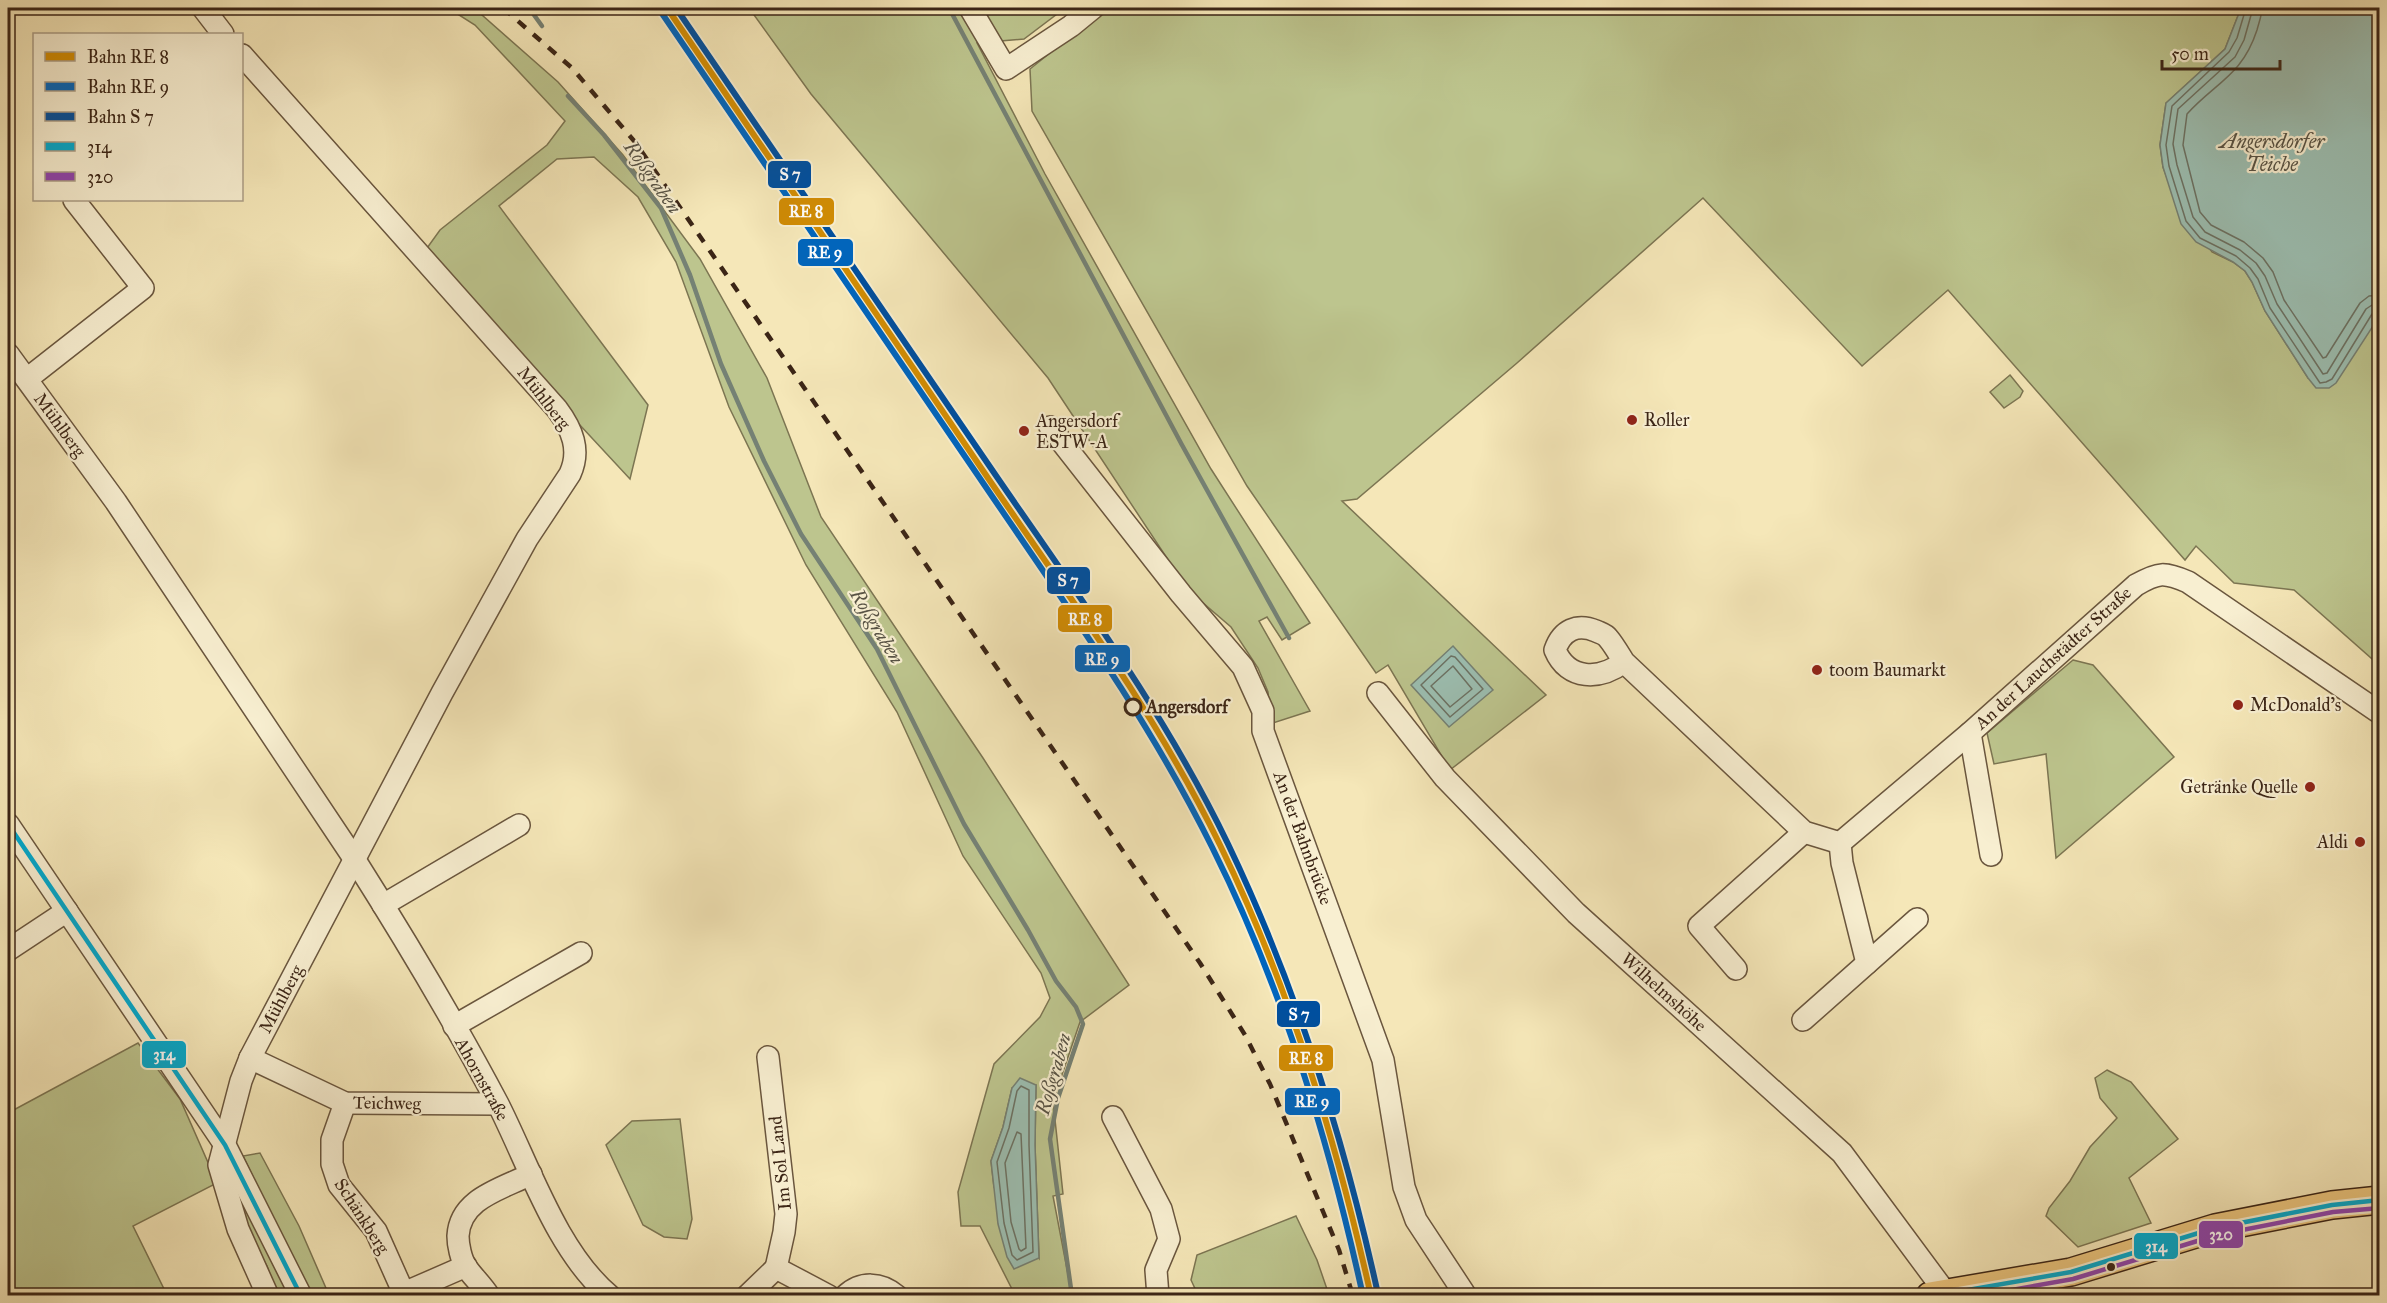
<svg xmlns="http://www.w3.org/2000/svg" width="2387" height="1303" viewBox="0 0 2387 1303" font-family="'IM FELL Great Primer',serif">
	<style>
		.green { fill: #bdc58e; stroke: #7c7552; stroke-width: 1.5; fill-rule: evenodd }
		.water { fill: #9cbfb2; stroke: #758174; stroke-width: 1.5 }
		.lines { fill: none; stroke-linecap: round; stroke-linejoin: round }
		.shore { stroke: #6c7264; stroke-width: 1.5 }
		.stream { stroke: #758174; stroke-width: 4.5 }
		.minor-casing { stroke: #6a563e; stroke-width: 24 }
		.major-casing { stroke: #3b2516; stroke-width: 30 }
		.minor { stroke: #f8efd1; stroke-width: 21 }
		.major { stroke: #eac47c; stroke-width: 27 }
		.rail { stroke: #3b2516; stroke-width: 4.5; stroke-dasharray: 10 10; stroke-linecap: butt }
		.bus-1-casing { stroke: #f8efd1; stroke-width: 9 }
		.bus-2-casing { stroke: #f8efd1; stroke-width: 9 }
		.bus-1 { stroke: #00a9ce; stroke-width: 4.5 }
		.bus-2 { stroke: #8e44ad; stroke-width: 4.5 }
		.rail-1-casing { stroke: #f8efd1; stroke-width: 10 }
		.rail-2-casing { stroke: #f8efd1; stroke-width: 10 }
		.rail-3-casing { stroke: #f8efd1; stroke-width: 10 }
		.rail-1 { stroke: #d18c04; stroke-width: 6 }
		.rail-2 { stroke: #0065bd; stroke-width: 6 }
		.rail-3 { stroke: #004f9e; stroke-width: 6 }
		.poi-dot { fill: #8f2418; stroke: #f8efd1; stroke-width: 2 }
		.stop-dot { fill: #f8efd1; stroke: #3b2516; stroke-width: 3 }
		.bus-dot { fill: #3b2516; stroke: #f8efd1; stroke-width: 2 }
		.labels { text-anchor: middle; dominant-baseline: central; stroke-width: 4.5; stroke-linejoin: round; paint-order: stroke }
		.street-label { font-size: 18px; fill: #3b2516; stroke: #f8efd1 }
		.poi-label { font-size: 18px; fill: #3b2516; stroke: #f8efd1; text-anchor: start }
		.stop-label { font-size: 18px; font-weight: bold; fill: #3b2516; stroke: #f8efd1; text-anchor: start }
		.water-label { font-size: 20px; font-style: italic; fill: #585345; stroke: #f8efd1 }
		.line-badge { stroke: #f8efd1; stroke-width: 2 }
		.badge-label { font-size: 16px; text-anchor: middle; font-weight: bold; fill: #fff }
	</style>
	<rect width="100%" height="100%" fill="#f5e7b8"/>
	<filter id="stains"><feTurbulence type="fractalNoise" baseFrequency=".00333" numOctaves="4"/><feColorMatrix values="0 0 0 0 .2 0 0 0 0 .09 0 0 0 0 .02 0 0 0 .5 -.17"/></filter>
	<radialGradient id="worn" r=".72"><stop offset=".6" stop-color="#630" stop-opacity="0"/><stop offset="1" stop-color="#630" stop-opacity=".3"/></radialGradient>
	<!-- green -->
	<g class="green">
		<path d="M448 8H474L558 82 623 155 700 259 767 378 821 517 983 758 1129 985 1080 1022 1053 1101 1063 1194 1053 1196 1072 1295 1017 1296 1014 1293 980 1226H961L958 1192 994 1064 1040 1017 1050 998 1041 973 963 856 897 712 806 565 729 407 676 262 638 197 594 157 557 159 499 206 648 405 630 479 422 255 440 230 547 145 565 121 475 25ZM1036 1085 1035 1145 1039 1258 994 1187 991 1161 1003 1127 1012 1088Z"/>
		<path d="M749 8H1065L1024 39 977 43 1045 174 1211 469 1310 623 1282 640 1267 617 1259 621 1310 711 1273 723 1270 721 1268 692 1258 668 1231 627 1188 590 1048 378 811 94Z"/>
		<path d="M1106 8H2241L2225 49 2166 103 2160 145 2163 167 2175 199 2212 252 2233 262 2245 271 2252 282 2265 311 2308 378 2375 323 2379 310V665L2294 590 2234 583 2196 546 2185 560 1948 290 1862 366 1703 198 1517 363 1357 499 1342 501 1546 695 1450 770 1388 665 1376 673 1247 486 1032 111 1030 69Z"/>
		<path d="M2010 375 2023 391 2020 397 2004 408 1990 392Z"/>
		<path d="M2073 660 2093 665 2174 757 2056 858 2046 754 1994 764 1987 733Z"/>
		<path d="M138 1043 180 1099 217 1183 133 1226 167 1295H8V1113Z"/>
		<path d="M2107 1070 2131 1082 2178 1139 2129 1178 2151 1223 2078 1247 2046 1216 2049 1208 2070 1181 2090 1147 2117 1118 2100 1098 2095 1078Z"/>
		<path d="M680 1119 692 1219 687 1239 664 1237 643 1225 606 1145 632 1121Z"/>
		<path d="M260 1153 299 1226 329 1295H309L243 1156Z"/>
		<path d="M230 1172 293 1295H277L267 1266 249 1236Z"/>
		<path d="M1296 1216 1317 1260 1329 1295H1198L1191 1280 1197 1255Z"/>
	</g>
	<!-- water -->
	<g class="water">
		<path d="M2241 8H2379V310L2375 323 2336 383 2329 388H2316L2308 378 2265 311 2252 282 2245 271 2233 262 2196 242 2181 224 2163 167 2160 145 2166 103 2225 49Z"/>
		<path d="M1453 646 1493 690 1449 727 1411 685Z"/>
		<path d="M1020 1078 1036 1085 1035 1145 1039 1258 1014 1269 1007 1257 998 1224 991 1161 1003 1127 1012 1088Z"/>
	</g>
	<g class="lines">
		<!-- shore -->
		<g class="shore">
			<path d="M2246 8 2237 38 2229 52 2172 106 2166 145 2169 166 2186 221 2200 238 2236 256 2250 268 2258 279 2270 308 2320 383 2326 382 2332 379 2372 314 2380 311"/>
			<path d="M2253 8 2244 40 2235 57 2178 109 2173 144 2177 165 2193 217 2205 232 2240 250 2256 263 2265 276 2277 304 2323 374 2327 373 2366 309 2372 305 2380 304"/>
			<path d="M2262 8C2262 15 2259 22 2257 30 2242 76 2216 82 2187 114L2183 145 2200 212 2211 225 2244 242 2263 258 2273 272 2284 300 2323 358 2326 357 2360 303 2369 296 2380 295"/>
			<path d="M1451 656 1455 657 1483 689 1450 717 1421 685Z"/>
			<path d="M1453 666 1472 689 1450 707 1431 686Z"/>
			<path d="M1021 1086 1029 1090V1145L1033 1252 1017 1260 1012 1255 1004 1223 997 1162 1009 1128 1017 1091Z"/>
			<path d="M1017 1132 1021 1134 1026 1248 1021 1251 1019 1249 1011 1222 1005 1163Z"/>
		</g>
		<!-- stream -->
		<g class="stream">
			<path d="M529 8 542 26"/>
			<path d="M949 8 1182 445 1289 638"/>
			<path d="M568 96 604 135 661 208 690 275 721 364 764 461 801 534 877 649 964 824 1028 930 1056 981 1076 1007 1083 1024 1058 1098 1050 1139 1072 1296"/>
		</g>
		<!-- minor casing -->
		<g class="minor-casing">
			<g id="minor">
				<path d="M203 8 223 34"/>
				<path d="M970 8 1006 69 1071 26 1093 8"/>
				<path d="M242 55 557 409C572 429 581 450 570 474L527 539 442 693 250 1058 241 1081 219 1165 238 1229 268 1296"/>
				<path d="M8 354 116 502 355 860C405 939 454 1021 498 1104 529 1165 557 1252 610 1296"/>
				<path d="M27 379 143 288 74 200"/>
				<path d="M1050 427 1181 594 1243 667 1263 711V731L1383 1060 1404 1187 1416 1220 1466 1296"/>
				<path d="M1624 662C1600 680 1568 681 1555 650 1562 630 1577 623 1596 631 1600 633 1605 634 1608 638 1614 645 1619 654 1624 662L1804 832 1840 843 1970 733 2136 585C2159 572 2164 572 2188 582L2380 713"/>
				<path d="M1378 693 1445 778 1576 913 1842 1153 1948 1296"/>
				<path d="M1970 733 1991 855"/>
				<path d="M8 824 225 1145 301 1296"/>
				<path d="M1840 843 1842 863 1867 963"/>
				<path d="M383 905 519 825"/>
				<path d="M8 950 67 911"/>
				<path d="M1736 969 1699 926 1804 832"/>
				<path d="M1803 1020 1917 919"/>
				<path d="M454 1026 581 953"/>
				<path d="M768 1057 786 1214 784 1232 776 1268"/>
				<path d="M250 1058 345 1103 497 1104"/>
				<path d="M345 1103 332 1140V1164L339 1185 376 1231 405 1296"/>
				<path d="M1113 1117 1161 1209 1169 1239 1156 1270 1158 1296"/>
				<path d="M776 1268 829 1296"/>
				<path d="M404 1293 466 1266"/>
				<path d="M489 1296C482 1285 473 1277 466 1267 461 1259 458 1245 458 1236 460 1198 502 1189 531 1174"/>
				<path d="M747 1296 776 1268"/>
				<path d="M845 1296C861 1281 881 1282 897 1296"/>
			</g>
		</g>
		<!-- major casing -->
		<g class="major-casing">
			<path id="major" d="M1930 1296 2071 1272 2215 1228 2332 1205 2380 1200"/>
		</g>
		<!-- minor -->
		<use href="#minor" class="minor"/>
		<!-- major -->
		<use href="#major" class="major"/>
		<!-- rail -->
		<path class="rail" d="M503 8 572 68 635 142 1200 963 1245 1035 1270 1084 1339 1250 1353 1296"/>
		<!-- bus-1 casing -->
		<g class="bus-1-casing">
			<g id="bus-1">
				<path d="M8 824 225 1145 301 1296"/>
				<path d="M1933 1296 2071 1272 2215 1228 2332 1205 2380 1200"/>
			</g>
		</g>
		<!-- bus-2 casing -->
		<g class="bus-2-casing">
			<path id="bus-2" d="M1978 1296 2073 1279 2217 1235 2333 1212 2380 1208"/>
		</g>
		<!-- bus-1 -->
		<use href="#bus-1" class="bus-1"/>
		<!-- bus-2 -->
		<use href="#bus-2" class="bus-2"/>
		<!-- rail-1 casing -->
		<g class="rail-1-casing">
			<path id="rail-1" d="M667 8C775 166 883 323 990 481 1071 599 1157 716 1220 845 1290 988 1336 1140 1371 1296"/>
		</g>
		<!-- rail-2 casing -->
		<g class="rail-2-casing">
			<path id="rail-2" d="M661 12C767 167 873 322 979 477 1061 598 1147 716 1212 847 1283 989 1329 1141 1363 1296"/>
		</g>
		<!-- rail-3 casing -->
		<g class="rail-3-casing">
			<path id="rail-3" d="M676 8C783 165 891 322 999 480 1080 598 1166 715 1228 844 1297 988 1344 1139 1378 1294"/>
		</g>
		<!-- rail-1 -->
		<use href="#rail-1" class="rail-1"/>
		<!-- rail-2 -->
		<use href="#rail-2" class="rail-2"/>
		<!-- rail-3 -->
		<use href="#rail-3" class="rail-3"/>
	</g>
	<!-- markers -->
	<g class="poi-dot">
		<circle cx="1632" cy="420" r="6"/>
		<circle cx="1024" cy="431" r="6"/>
		<circle cx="1817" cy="670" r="6"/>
		<circle cx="2238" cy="705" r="6"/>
		<circle cx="2310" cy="787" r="6"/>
		<circle cx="2360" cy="842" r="6"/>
	</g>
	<circle class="stop-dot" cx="1133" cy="707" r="8"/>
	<circle class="bus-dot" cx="2111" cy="1267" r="5"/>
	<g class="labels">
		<!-- street labels -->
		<g class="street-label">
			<text transform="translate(544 398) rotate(52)">Mühlberg</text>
			<text transform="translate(60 425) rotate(54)">Mühlberg</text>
			<text transform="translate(2053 658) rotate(-42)">An der Lauchstädter Straße</text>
			<text transform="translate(1303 838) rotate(70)">An der Bahnbrücke</text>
			<text transform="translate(1664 992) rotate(42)">Wilhelmshöhe</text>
			<text transform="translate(281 999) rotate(-62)">Mühlberg</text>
			<text transform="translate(482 1079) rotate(61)">Ahornstraße</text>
			<text transform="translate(387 1103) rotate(1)">Teichweg</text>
			<text transform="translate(780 1163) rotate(-96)">Im Sol Land</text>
			<text transform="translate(362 1216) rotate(57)">Schänkberg</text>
		</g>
		<!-- poi labels -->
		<g class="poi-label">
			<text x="1644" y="420">Roller</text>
			<text x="1036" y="421">Angersdorf<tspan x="1036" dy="21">ESTW-A</tspan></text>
			<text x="1829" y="670">toom Baumarkt</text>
			<text x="2250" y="705">McDonald's</text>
			<text x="2298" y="787" text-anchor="end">Getränke Quelle</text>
			<text x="2348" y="842" text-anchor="end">Aldi</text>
		</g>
		<!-- stop labels -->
		<g class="stop-label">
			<text x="1146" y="707">Angersdorf</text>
		</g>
		<!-- water labels -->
		<g class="water-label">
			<text x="2272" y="141">Angersdorfer<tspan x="2272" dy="23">Teiche</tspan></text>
			<text transform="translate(653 177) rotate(55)">Roßgraben</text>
			<text transform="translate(877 626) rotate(59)">Roßgraben</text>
			<text transform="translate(1053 1074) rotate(-74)">Roßgraben</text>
		</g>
	</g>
	<g class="line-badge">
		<rect x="767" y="160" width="45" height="29" rx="6" fill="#004f9e"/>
		<rect x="778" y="197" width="57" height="29" rx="6" fill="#d18c04"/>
		<rect x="797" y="238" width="57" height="29" rx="6" fill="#0065bd"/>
		<rect x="1046" y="566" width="45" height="29" rx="6" fill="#004f9e"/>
		<rect x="1057" y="604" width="56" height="29" rx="6" fill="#d18c04"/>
		<rect x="1074" y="644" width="57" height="29" rx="6" fill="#0065bd"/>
		<rect x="1276" y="1000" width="45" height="28" rx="6" fill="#004f9e"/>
		<rect x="141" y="1040" width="46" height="29" rx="6" fill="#00a9ce"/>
		<rect x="1278" y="1044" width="56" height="28" rx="6" fill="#d18c04"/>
		<rect x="1284" y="1087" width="57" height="29" rx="6" fill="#0065bd"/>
		<rect x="2198" y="1220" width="46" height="29" rx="6" fill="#8e44ad"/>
		<rect x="2133" y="1232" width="46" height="28" rx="6" fill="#00a9ce"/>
	</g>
	<g class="badge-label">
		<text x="790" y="180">S 7</text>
		<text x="806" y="217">RE 8</text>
		<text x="825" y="258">RE 9</text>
		<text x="1068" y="586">S 7</text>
		<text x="1085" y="625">RE 8</text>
		<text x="1102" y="665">RE 9</text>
		<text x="1299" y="1020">S 7</text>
		<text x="164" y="1060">314</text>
		<text x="1306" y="1064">RE 8</text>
		<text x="1312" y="1107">RE 9</text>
		<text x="2221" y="1240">320</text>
		<text x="2156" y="1252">314</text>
	</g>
	<!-- margin -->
	<rect width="2387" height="1303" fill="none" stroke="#f5e7b8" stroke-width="30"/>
	<rect x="9" y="9" width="2369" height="1285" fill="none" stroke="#3b2516" stroke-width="3"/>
	<rect x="15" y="15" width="2357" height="1273" fill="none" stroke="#3b2516" stroke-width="1.5"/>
	<!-- legend -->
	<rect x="33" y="33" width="210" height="168" fill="#f8efd1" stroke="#ac9e86" stroke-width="1.5"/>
	<rect x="45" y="52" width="30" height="9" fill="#d18c04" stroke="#ac9e86" stroke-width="1.5"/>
	<text x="87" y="63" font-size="18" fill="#3b2516">Bahn RE 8</text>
	<rect x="45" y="82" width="30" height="9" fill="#0065bd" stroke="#ac9e86" stroke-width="1.5"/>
	<text x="87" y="93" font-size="18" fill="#3b2516">Bahn RE 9</text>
	<rect x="45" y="112" width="30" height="9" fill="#004f9e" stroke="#ac9e86" stroke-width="1.5"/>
	<text x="87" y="123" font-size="18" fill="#3b2516">Bahn S 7</text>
	<rect x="45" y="142" width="30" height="9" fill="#00a9ce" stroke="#ac9e86" stroke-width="1.5"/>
	<text x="87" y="153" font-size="18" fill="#3b2516">314</text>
	<rect x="45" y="172" width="30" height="9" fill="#8e44ad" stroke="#ac9e86" stroke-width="1.5"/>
	<text x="87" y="183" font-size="18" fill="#3b2516">320</text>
	<!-- scale -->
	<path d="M2162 60v9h118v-9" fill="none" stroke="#3b2516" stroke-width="3"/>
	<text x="2171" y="60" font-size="18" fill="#3b2516" stroke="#f8efd1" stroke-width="4.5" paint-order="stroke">50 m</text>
	<rect width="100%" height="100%" filter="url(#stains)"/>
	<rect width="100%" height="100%" fill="url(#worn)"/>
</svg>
